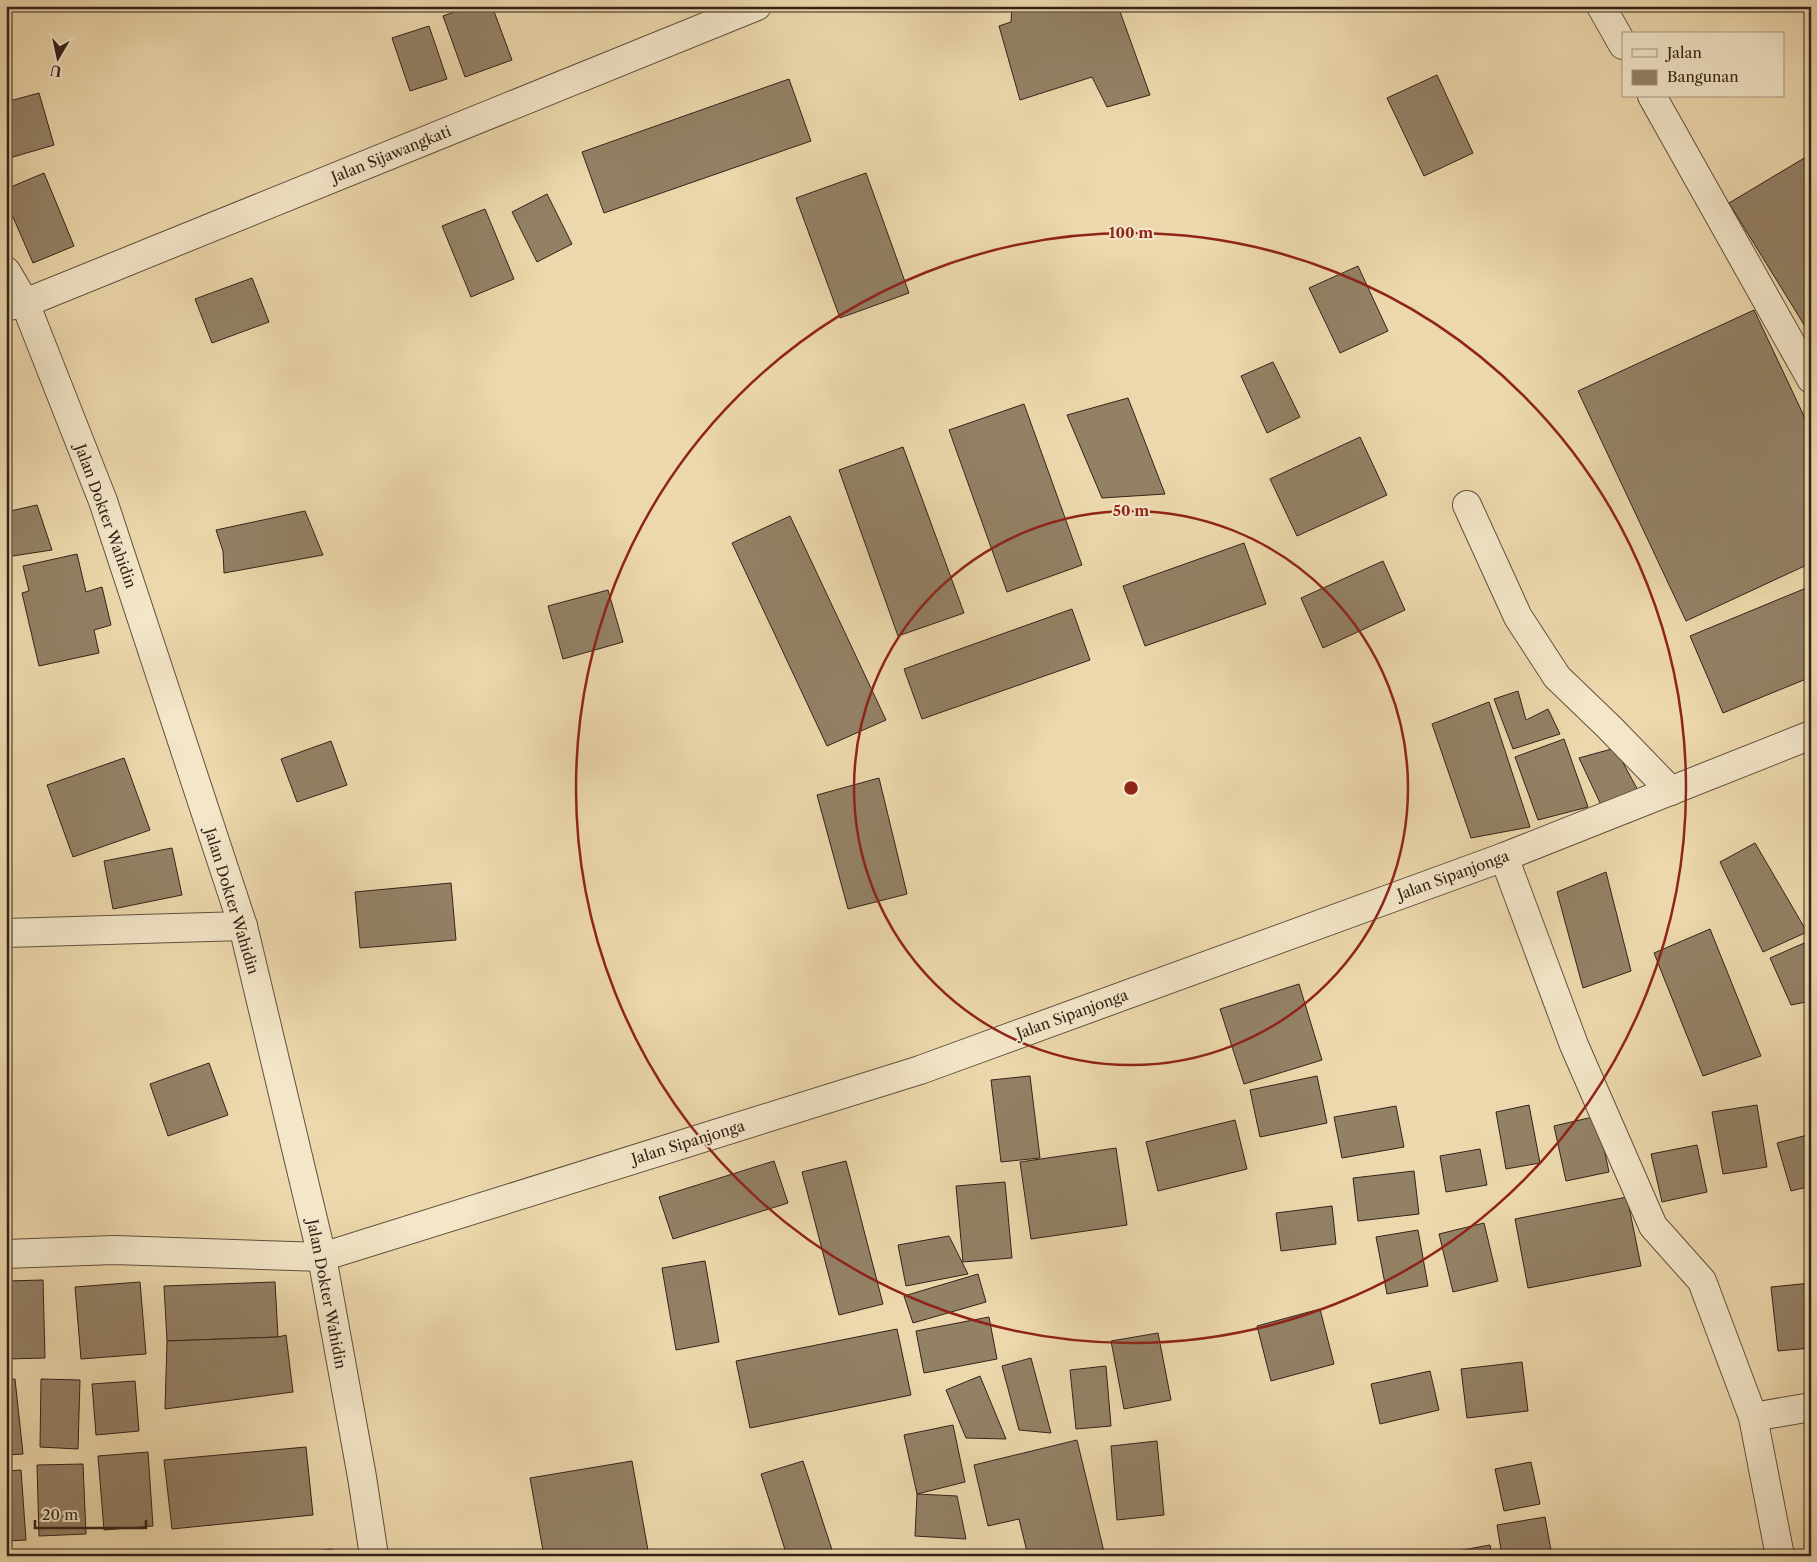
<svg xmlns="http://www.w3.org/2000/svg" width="1817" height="1562" viewBox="0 0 1817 1562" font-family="'Libre Caslon Text',serif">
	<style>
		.building { fill: #938166; stroke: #33221a }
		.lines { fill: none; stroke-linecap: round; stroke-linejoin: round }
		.minor-casing { stroke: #61503e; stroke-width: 30 }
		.minor { stroke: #f3e6c9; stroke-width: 28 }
		.ring { fill: none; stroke: #8f2418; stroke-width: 2.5 }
		.labels { text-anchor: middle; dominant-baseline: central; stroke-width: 4; stroke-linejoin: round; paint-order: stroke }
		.street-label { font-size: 15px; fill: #33221a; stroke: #f3e6c9 }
		.centre { fill: #8f2418; stroke: #f3e6c9; stroke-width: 2.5 }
		.ring-label { font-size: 15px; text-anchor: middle; font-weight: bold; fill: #8f2418; stroke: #f3e6c9; stroke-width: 4; stroke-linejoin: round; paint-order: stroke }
	</style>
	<rect width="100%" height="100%" fill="#ecd8ac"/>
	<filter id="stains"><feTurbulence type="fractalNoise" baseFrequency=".004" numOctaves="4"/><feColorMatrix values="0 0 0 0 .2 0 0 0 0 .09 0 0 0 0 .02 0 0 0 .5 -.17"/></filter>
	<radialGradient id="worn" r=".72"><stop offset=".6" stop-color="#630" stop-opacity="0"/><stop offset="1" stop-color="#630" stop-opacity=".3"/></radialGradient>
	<!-- building -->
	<g class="building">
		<path d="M471 6H492L512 60 465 77 443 16Z"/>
		<path d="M1012 6H1118L1150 95 1107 107 1092 77 1020 100 999 26 1011 22Z"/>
		<path d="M429 26 447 79 410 91 392 38Z"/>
		<path d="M1437 75 1473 153 1424 176 1387 98Z"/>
		<path d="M789 79 811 141 604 213 582 152Z"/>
		<path d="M39 93 54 145 6 159V102Z"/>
		<path d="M1811 154V336L1729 203Z"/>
		<path d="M44 173 74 246 33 263 6 201V189Z"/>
		<path d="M866 173 909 293 840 318 796 198Z"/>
		<path d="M547 194 572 244 537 262 512 212Z"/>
		<path d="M485 209 514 279 471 297 442 226Z"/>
		<path d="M1358 266 1388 331 1340 353 1309 288Z"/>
		<path d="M252 278 269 322 212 343 195 299Z"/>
		<path d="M1754 310 1811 431V563L1686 621 1578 391Z"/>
		<path d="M1273 362 1300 417 1267 433 1241 376Z"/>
		<path d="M1128 398 1165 494 1102 498 1067 415Z"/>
		<path d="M1024 404 1082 565 1007 592 949 430Z"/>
		<path d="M1360 437 1387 495 1297 536 1270 479Z"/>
		<path d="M903 447 964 613 898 636 839 470Z"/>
		<path d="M37 505 52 550 6 557V512Z"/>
		<path d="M305 511 323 555 224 573 223 551 216 530Z"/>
		<path d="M790 516 886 720 827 746 732 543Z"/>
		<path d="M1244 543 1266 604 1145 646 1123 586Z"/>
		<path d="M77 554 86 592 102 587 111 625 94 630 99 653 39 666 22 593 29 591 23 566Z"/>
		<path d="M1383 561 1405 610 1323 648 1301 598Z"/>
		<path d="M1811 586V677L1723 713 1690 636Z"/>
		<path d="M608 590 623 642 563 659 548 606Z"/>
		<path d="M1072 609 1090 660 922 719 904 669Z"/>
		<path d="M1518 691 1526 720 1548 709 1560 734 1513 749 1494 699Z"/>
		<path d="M1489 702 1530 827 1471 838 1432 724Z"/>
		<path d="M1564 739 1588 807 1538 820 1515 757Z"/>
		<path d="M331 741 347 785 297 802 281 759Z"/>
		<path d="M1615 748 1640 794 1603 809 1579 758Z"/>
		<path d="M124 758 150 830 73 857 47 785Z"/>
		<path d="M879 778 907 894 848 909 817 795Z"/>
		<path d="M1755 843 1807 932 1763 952 1720 862Z"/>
		<path d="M172 848 182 895 113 909 104 861Z"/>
		<path d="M1606 872 1631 971 1583 988 1557 892Z"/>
		<path d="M451 883 456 940 360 948 355 892Z"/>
		<path d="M1710 929 1761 1056 1703 1076 1654 953Z"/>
		<path d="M1811 940V1001L1791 1005 1770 958Z"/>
		<path d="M1299 984 1322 1060 1244 1084 1220 1009Z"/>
		<path d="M209 1063 228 1115 168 1136 150 1084Z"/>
		<path d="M1030 1076 1040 1158 1001 1162 991 1080Z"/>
		<path d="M1317 1076 1327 1123 1260 1137 1250 1090Z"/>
		<path d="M1529 1105 1540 1163 1506 1169 1496 1112Z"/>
		<path d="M1757 1105 1767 1167 1723 1174 1712 1112Z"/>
		<path d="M1396 1106 1404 1147 1342 1158 1334 1117Z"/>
		<path d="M1597 1116 1609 1172 1566 1181 1554 1126Z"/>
		<path d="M1235 1120 1247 1169 1158 1191 1146 1142Z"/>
		<path d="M1811 1134V1186L1791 1191 1777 1143Z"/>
		<path d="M1697 1145 1707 1192 1662 1202 1651 1154Z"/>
		<path d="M1116 1148 1127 1225 1031 1239 1020 1162Z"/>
		<path d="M1480 1149 1487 1185 1446 1192 1440 1156Z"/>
		<path d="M774 1161 788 1203 673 1239 659 1197Z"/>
		<path d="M846 1161 883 1304 839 1315 802 1172Z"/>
		<path d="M1414 1171 1419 1214 1358 1221 1353 1178Z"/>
		<path d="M1005 1182 1012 1258 963 1262 956 1186Z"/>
		<path d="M1627 1197 1641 1266 1528 1288 1515 1219Z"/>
		<path d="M1332 1206 1336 1244 1281 1251 1276 1213Z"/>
		<path d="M1484 1223 1498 1281 1453 1292 1439 1234Z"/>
		<path d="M1418 1230 1428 1286 1387 1294 1376 1237Z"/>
		<path d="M949 1236 968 1274 906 1286 898 1245Z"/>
		<path d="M705 1261 719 1342 676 1350 662 1268Z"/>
		<path d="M978 1274 986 1302 913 1323 904 1296Z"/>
		<path d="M43 1280 45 1358 6 1359V1281Z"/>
		<path d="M140 1282 146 1354 81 1359 75 1287Z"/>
		<path d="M275 1282 278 1337 167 1341 164 1286Z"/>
		<path d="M1811 1283V1348L1778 1351 1771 1287Z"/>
		<path d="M1320 1309 1334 1364 1271 1381 1257 1326Z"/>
		<path d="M989 1317 997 1359 924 1373 916 1331Z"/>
		<path d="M897 1329 911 1395 750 1428 736 1361Z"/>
		<path d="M1158 1333 1171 1400 1124 1409 1111 1341Z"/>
		<path d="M286 1335 293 1392 165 1409 167 1341 278 1337Z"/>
		<path d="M1031 1358 1051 1433 1019 1430 1002 1366Z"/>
		<path d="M1522 1362 1528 1411 1467 1418 1461 1369Z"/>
		<path d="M1106 1366 1111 1426 1076 1429 1070 1370Z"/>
		<path d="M1430 1371 1439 1410 1380 1424 1371 1384Z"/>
		<path d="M980 1376 1006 1439 966 1438 946 1390Z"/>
		<path d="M15 1379 23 1454 6 1455V1380Z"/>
		<path d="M41 1379 80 1380 78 1449 40 1447Z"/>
		<path d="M135 1381 139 1431 96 1435 92 1384Z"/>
		<path d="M953 1425 965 1482 917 1494 904 1435Z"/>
		<path d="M1077 1440 1105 1556H1028L1019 1519 988 1526 974 1465Z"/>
		<path d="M1157 1441 1164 1515 1117 1520 1111 1446Z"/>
		<path d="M306 1447 313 1515 172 1529 164 1460Z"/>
		<path d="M148 1452 153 1526 104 1530 98 1456Z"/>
		<path d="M632 1461 649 1556H544L530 1478Z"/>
		<path d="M803 1461 833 1553 824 1556H787L761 1474Z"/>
		<path d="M1531 1462 1540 1504 1504 1511 1495 1469Z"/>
		<path d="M83 1464 86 1534 39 1536 37 1465Z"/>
		<path d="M21 1470 26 1540 6 1541V1471Z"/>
		<path d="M917 1494 957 1496 966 1539 915 1536Z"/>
		<path d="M1545 1517 1552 1556H1502L1497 1525Z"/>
		<path d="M1490 1545 1492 1556H1441V1554Z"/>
		<path d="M332 1549 333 1556H276Z"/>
	</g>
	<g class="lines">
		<!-- minor casing -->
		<g class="minor-casing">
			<g id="minor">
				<path d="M1601 6 1623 45"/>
				<path d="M1652 96 1811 379"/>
				<path d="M6 271 25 303 103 501 243 926 322 1257 362 1477 374 1556"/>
				<path d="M9 306 25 303 757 6"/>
				<path d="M1467 505 1518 617 1557 677 1610 728 1671 791"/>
				<path d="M1504 857 1574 1045 1653 1226 1702 1281 1753 1417 1780 1556"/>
				<path d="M6 933 243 926"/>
				<path d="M6 1254 114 1250 322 1257 920 1070 1504 857 1811 735"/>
				<path d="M1753 1417 1811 1407"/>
			</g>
		</g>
		<!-- minor -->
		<use href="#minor" class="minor"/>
	</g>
	<!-- distance rings -->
	<g class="ring">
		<circle cx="1131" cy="788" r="277"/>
		<circle cx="1131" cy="788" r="555"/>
	</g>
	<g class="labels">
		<!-- street labels -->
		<g class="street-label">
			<text transform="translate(391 154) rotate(-22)">Jalan Sijawangkati</text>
			<text transform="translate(106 516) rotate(70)">Jalan Dokter Wahidin</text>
			<text transform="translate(1453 875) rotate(-20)">Jalan Sipanjonga</text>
			<text transform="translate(232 901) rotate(73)">Jalan Dokter Wahidin</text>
			<text transform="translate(1072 1014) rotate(-20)">Jalan Sipanjonga</text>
			<text transform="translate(688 1142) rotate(-17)">Jalan Sipanjonga</text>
			<text transform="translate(327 1294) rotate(79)">Jalan Dokter Wahidin</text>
		</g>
	</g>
	<circle cx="1131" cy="788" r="8" class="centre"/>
	<g class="ring-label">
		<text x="1131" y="238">100 m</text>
		<text x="1131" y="516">50 m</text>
	</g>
	<!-- margin -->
	<rect width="1817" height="1562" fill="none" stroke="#ecd8ac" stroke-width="25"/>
	<rect x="8" y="8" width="1802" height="1547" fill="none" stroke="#33221a" stroke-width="2.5"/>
	<rect x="12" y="12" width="1792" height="1537" fill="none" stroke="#33221a"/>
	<!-- legend -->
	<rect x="1622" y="32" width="162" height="65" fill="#f3e6c9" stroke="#a69883"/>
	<rect x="1632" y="49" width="25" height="8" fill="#f3e6c9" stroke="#a69883"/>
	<text x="1667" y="58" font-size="15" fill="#33221a">Jalan</text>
	<rect x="1632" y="70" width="25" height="15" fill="#938166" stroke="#a69883"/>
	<text x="1667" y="82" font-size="15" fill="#33221a">Bangunan</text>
	<!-- north arrow -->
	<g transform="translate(58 58) rotate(189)" stroke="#f3e6c9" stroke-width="4" paint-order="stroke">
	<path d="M0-4L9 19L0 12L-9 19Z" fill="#33221a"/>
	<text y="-8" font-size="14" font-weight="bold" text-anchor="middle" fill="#33221a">U</text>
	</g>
	<!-- scale -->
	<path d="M35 1520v8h111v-8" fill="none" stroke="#33221a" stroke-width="2.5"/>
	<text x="42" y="1520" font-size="15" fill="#33221a" stroke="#f3e6c9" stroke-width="4" paint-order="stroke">20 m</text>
	<rect width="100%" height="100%" filter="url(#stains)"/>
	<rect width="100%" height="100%" fill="url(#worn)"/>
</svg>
